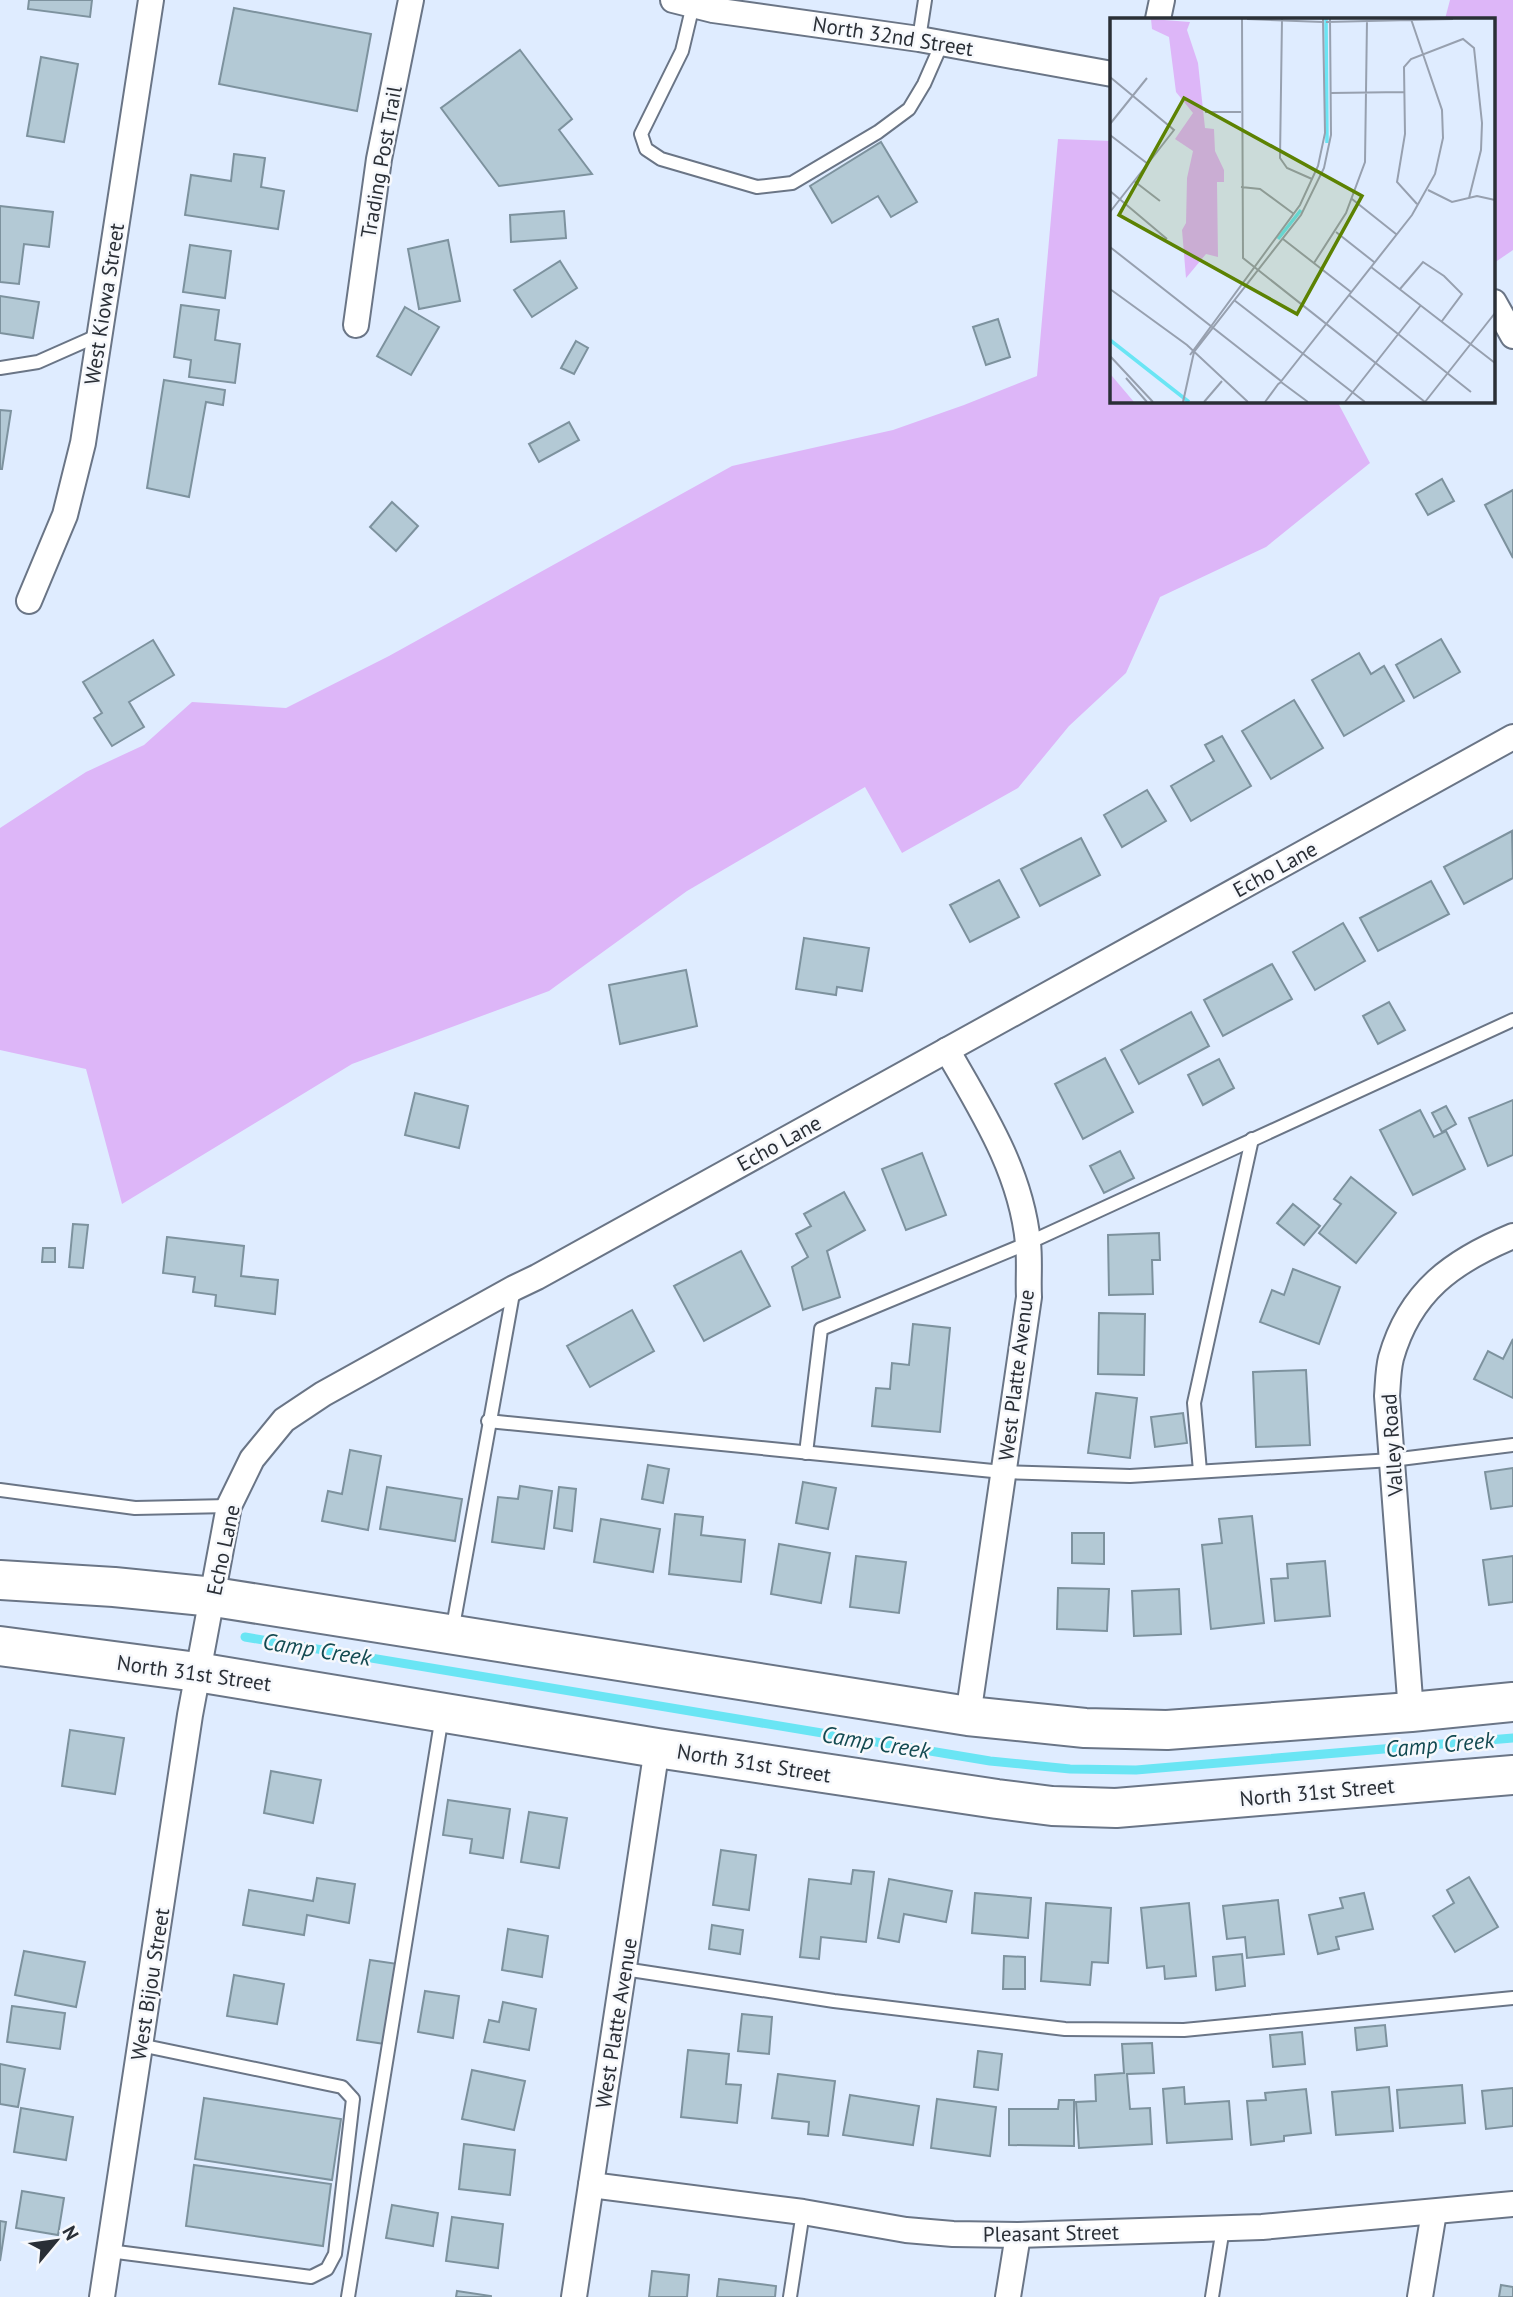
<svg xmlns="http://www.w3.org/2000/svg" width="1513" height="2297" viewBox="0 0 1513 2297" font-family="'PT Sans',sans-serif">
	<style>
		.green { fill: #ddb6f8 }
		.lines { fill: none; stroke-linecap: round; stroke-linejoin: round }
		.stream { stroke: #6ae5f4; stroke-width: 9 }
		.building { fill: #b3c9d5; stroke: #7d929e; stroke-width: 2 }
		.service-casing { stroke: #6a7586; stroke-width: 16 }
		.minor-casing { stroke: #6a7586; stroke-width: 28 }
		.primary-casing { stroke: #6a7586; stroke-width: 42 }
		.service { stroke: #fff; stroke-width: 12 }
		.minor { stroke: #fff; stroke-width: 24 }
		.primary { stroke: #fff; stroke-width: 38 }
		.labels { text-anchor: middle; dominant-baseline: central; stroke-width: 5; stroke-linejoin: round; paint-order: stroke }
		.street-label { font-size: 21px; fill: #2a2f36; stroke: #f6f8fc }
		.water-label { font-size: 23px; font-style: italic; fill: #134a51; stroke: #f6f8fc }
		.inset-river { fill: none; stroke: #6ae5f4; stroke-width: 3.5 }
		.inset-road { fill: none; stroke: #97a0af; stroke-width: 2 }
		.view { fill: #5c8202; fill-opacity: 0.15; stroke: #5c8202; stroke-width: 3.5 }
		.inset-edge { fill: none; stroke: #2a2f36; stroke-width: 3.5 }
	</style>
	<rect width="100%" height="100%" fill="#dfecff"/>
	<!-- green -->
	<g class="green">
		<path d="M1450 0H1513V250L1494 263V19H1445Z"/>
		<path d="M1058 139 1112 141V401H1337L1370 463 1266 547 1160 597 1126 673 1069 726 1018 788 902 853 865 787 687 891 549 991 352 1064 122 1204 86 1069 0 1050V828L86 772 144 745 192 702 286 708 389 656 732 466 893 430 964 405 1037 376Z"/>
	</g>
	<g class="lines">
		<!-- stream -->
		<path class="stream" d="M245 1637 990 1761 1070 1769 1136 1770 1513 1738"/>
	</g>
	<!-- building -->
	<g class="building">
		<path d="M29 0H92L90 17 28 9Z"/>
		<path d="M234 8 371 34 357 111 219 84Z"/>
		<path d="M520 50 572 119 559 130 592 174 499 186 441 108Z"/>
		<path d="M41 57 78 64 64 142 27 136Z"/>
		<path d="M881 142 917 202 891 217 878 196 832 223 810 186Z"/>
		<path d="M234 154 265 158 261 187 284 191 278 229 185 215 191 175 231 181Z"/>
		<path d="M0 206 53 212 49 247 24 244 19 284 0 282Z"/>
		<path d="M564 211 566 238 511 242 510 215Z"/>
		<path d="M448 240 460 301 419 309 408 249Z"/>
		<path d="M190 245 231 251 225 298 183 292Z"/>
		<path d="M560 261 577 288 532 317 514 290Z"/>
		<path d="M0 296 39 302 33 338 0 333Z"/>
		<path d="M181 305 219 310 215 340 240 344 235 383 189 377 191 360 174 357Z"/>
		<path d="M405 307 439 327 411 375 377 356Z"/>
		<path d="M998 319 1010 357 986 365 973 327Z"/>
		<path d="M576 341 588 348 574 374 561 368Z"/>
		<path d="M164 380 225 390 223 405 206 402 189 497 147 488Z"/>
		<path d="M0 410 11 411 2 469H0Z"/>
		<path d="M569 422 579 440 539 462 529 444Z"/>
		<path d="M1442 479 1454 501 1428 515 1416 494Z"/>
		<path d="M1513 490V558L1485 505Z"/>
		<path d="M392 502 418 526 396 551 370 527Z"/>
		<path d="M1441 639 1460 672 1414 698 1396 665Z"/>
		<path d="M153 640 174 675 129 702 144 727 112 746 94 718 102 713 83 682Z"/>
		<path d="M1359 653 1371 674 1384 666 1404 701 1344 736 1312 680Z"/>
		<path d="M1294 700 1323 748 1271 779 1242 731Z"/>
		<path d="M1222 736 1251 786 1191 821 1171 786 1214 761 1205 745Z"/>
		<path d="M1147 790 1166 821 1122 847 1104 815Z"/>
		<path d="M1512 831 1513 878 1464 904 1444 867Z"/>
		<path d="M1081 838 1100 875 1040 906 1021 869Z"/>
		<path d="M999 880 1019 917 970 942 950 905Z"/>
		<path d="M1431 881 1449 914 1378 951 1360 918Z"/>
		<path d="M1343 923 1365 961 1315 990 1293 952Z"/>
		<path d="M804 938 869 948 862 991 837 987 836 995 796 989Z"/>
		<path d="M1272 964 1292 999 1223 1036 1204 1000Z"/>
		<path d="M686 970 697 1026 620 1044 609 985Z"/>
		<path d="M1389 1002 1405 1030 1378 1044 1363 1016Z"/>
		<path d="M1191 1012 1209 1046 1139 1084 1121 1050Z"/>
		<path d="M1105 1058 1133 1112 1083 1139 1055 1084Z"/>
		<path d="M1219 1059 1234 1088 1203 1105 1188 1075Z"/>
		<path d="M415 1093 468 1106 459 1148 405 1135Z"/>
		<path d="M1513 1100V1155L1488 1166 1469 1118Z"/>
		<path d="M1446 1106 1456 1124 1442 1132 1432 1113Z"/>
		<path d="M1420 1110 1434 1137 1446 1131 1465 1169 1413 1195 1380 1130Z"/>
		<path d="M1120 1151 1134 1178 1104 1193 1090 1166Z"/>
		<path d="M922 1153 946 1215 906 1230 882 1169Z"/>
		<path d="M1351 1177 1396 1213 1356 1263 1319 1233 1341 1204 1334 1199Z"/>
		<path d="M844 1192 865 1230 827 1251 840 1297 803 1310 792 1267 808 1257 796 1234 811 1226 804 1214Z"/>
		<path d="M1293 1204 1320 1226 1304 1245 1277 1223Z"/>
		<path d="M73 1224 88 1225 83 1268 69 1267Z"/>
		<path d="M1159 1233 1160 1260H1152L1153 1294 1109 1295 1108 1235Z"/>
		<path d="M167 1237 244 1246 241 1276 278 1280 275 1314 215 1306 216 1295 193 1292 195 1277 163 1273Z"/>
		<path d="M43 1248H55V1262H42Z"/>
		<path d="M741 1251 770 1306 704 1341 674 1286Z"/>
		<path d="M1293 1269 1340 1287 1319 1344 1260 1322 1272 1290 1284 1295Z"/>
		<path d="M632 1310 654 1351 590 1387 567 1346Z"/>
		<path d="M1099 1313 1145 1314 1144 1375 1098 1374Z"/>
		<path d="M913 1324 950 1328 940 1432 872 1426 876 1388 890 1389 892 1363 909 1365Z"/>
		<path d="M1513 1339V1398L1474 1379 1488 1351 1503 1359Z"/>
		<path d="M1306 1370 1310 1445 1256 1447 1253 1372Z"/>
		<path d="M1096 1393 1137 1398 1130 1458 1088 1453Z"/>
		<path d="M1183 1413 1187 1443 1155 1447 1151 1417Z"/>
		<path d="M350 1450 381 1456 368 1530 322 1521 328 1491 342 1494Z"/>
		<path d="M648 1465 669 1469 663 1503 642 1499Z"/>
		<path d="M1513 1468V1506L1491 1509 1485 1472Z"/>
		<path d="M803 1482 836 1488 828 1529 796 1523Z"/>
		<path d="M520 1486 552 1491 544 1549 492 1542 498 1497 518 1499Z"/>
		<path d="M387 1487 462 1499 455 1541 380 1529Z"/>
		<path d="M559 1487 576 1489 572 1531 554 1528Z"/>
		<path d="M675 1514 703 1517 701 1535 745 1540 741 1582 669 1574Z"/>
		<path d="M1252 1516 1264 1623 1211 1629 1202 1545 1222 1543 1219 1519Z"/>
		<path d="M601 1519 660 1529 653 1572 594 1562Z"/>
		<path d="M1072 1533H1104V1564L1072 1563Z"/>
		<path d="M779 1544 830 1553 821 1603 771 1594Z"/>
		<path d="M856 1556 906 1562 899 1613 850 1607Z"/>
		<path d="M1513 1556V1602L1489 1605 1483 1560Z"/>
		<path d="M1325 1561 1330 1616 1275 1621 1271 1579 1288 1578 1287 1564Z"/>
		<path d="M1058 1588 1109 1589 1107 1631 1057 1629Z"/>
		<path d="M1179 1589 1181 1634 1134 1636 1132 1591Z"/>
		<path d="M70 1730 124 1738 115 1794 62 1786Z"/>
		<path d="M271 1771 321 1780 313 1823 264 1813Z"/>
		<path d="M448 1800 510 1809 503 1858 470 1853 472 1839 443 1835Z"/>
		<path d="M529 1812 567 1818 559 1868 521 1862Z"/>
		<path d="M721 1850 756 1855 749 1910 713 1905Z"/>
		<path d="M853 1870 874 1872 866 1942 821 1937 819 1959 800 1957 809 1879 851 1884Z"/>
		<path d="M1469 1877 1498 1927 1455 1952 1433 1916 1454 1903 1447 1890Z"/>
		<path d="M317 1878 355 1884 349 1923 307 1915 304 1935 243 1925 249 1890 313 1901Z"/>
		<path d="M889 1879 952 1891 946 1922 904 1914 899 1942 878 1938Z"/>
		<path d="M975 1893 1031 1898 1028 1938 972 1933Z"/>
		<path d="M1364 1893 1373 1929 1336 1937 1339 1949 1318 1954 1309 1915 1343 1908 1340 1898Z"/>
		<path d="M1278 1900 1284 1954 1247 1958 1245 1937 1227 1939 1223 1906Z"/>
		<path d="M1046 1903 1111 1908 1108 1963 1092 1962 1090 1985 1041 1981Z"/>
		<path d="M1189 1903 1196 1976 1165 1979 1164 1966 1147 1968 1141 1908Z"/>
		<path d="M712 1925 743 1930 740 1954 709 1949Z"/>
		<path d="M508 1929 548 1936 542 1977 502 1970Z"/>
		<path d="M24 1951 85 1962 76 2007 15 1995Z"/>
		<path d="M1242 1954 1245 1986 1216 1990 1213 1957Z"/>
		<path d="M1004 1956 1025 1957V1989H1003Z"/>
		<path d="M370 1960 398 1964 385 2044 357 2040Z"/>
		<path d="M234 1975 284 1984 277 2024 227 2016Z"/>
		<path d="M425 1991 459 1996 453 2038 418 2032Z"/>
		<path d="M503 2002 536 2009 529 2050 484 2042 489 2020 499 2022Z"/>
		<path d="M12 2006 65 2013 60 2049 7 2042Z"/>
		<path d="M742 2014 772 2017 769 2054 738 2051Z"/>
		<path d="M1385 2025 1387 2046 1357 2050 1355 2028Z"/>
		<path d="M1302 2032 1305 2064 1273 2067 1270 2035Z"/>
		<path d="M1152 2043 1154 2073 1127 2074 1130 2109 1150 2108 1152 2144 1079 2148 1076 2102 1096 2101 1095 2075 1124 2073 1122 2044Z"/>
		<path d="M688 2050 729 2054 726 2084 741 2085 737 2123 681 2117Z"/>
		<path d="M978 2051 1002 2054 998 2090 974 2087Z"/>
		<path d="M0 2064 25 2069 18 2107 0 2104Z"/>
		<path d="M472 2070 525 2081 514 2130 462 2119Z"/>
		<path d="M778 2074 835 2081 828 2136 808 2134 809 2122 772 2118Z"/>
		<path d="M1462 2085 1465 2123 1400 2128 1397 2090Z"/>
		<path d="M1184 2087 1185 2104 1229 2101 1232 2139 1167 2143 1163 2089Z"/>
		<path d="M1389 2087 1393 2131 1336 2135 1332 2092Z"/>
		<path d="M1513 2088V2126L1486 2129 1482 2091Z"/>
		<path d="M1306 2089 1311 2133 1284 2136V2141L1251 2145 1247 2101 1266 2100 1265 2093Z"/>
		<path d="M850 2095 919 2106 913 2145 843 2135Z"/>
		<path d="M204 2098 341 2119 332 2180 195 2159Z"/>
		<path d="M937 2099 996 2107 990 2156 931 2148Z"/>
		<path d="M1059 2100H1074V2146L1009 2145V2109H1058Z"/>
		<path d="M21 2108 73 2117 66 2160 14 2152Z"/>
		<path d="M464 2144 515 2150 510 2195 459 2189Z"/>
		<path d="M194 2165 331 2184 323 2246 186 2226Z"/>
		<path d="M22 2191 64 2198 58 2235 16 2228Z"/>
		<path d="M392 2205 438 2213 433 2246 386 2238Z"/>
		<path d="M452 2217 503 2224 498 2268 446 2261Z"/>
		<path d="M0 2221 6 2222 0 2261Z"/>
		<path d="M652 2271 689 2275 687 2297H649Z"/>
		<path d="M719 2279 776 2286 775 2297H717Z"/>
		<path d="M1501 2285 1513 2287V2297H1499Z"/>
		<path d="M457 2291 491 2296V2297H456Z"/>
	</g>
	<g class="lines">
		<!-- service casing -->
		<g class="service-casing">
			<g id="service">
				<path d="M693 5 682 51 641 134 646 149 661 159 757 187 792 183 878 132 909 109 924 84 942 43"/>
				<path d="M919 39 925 0"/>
				<path d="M0 368 38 362 99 335"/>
				<path d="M488 1421 1003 1472 1130 1476 1392 1460 1513 1445"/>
				<path d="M806 1453 821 1329 1028 1243 1513 1020"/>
				<path d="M1200 1471 1194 1403 1252 1139"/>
				<path d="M0 1490 135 1508 229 1506"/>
				<path d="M452 1632 514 1288"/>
				<path d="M624 1969 834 2001 1065 2029 1184 2030 1513 1998"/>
				<path d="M109 2251 311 2277 327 2269 335 2254 353 2099 342 2087 140 2045"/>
				<path d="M348 2297 442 1716"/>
				<path d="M790 2297 803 2212"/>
				<path d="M1212 2297 1223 2228"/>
			</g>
		</g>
		<!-- minor casing -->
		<g class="minor-casing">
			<g id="minor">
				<path d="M673 0 713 10 919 39 1112 74"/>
				<path d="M1158 19 1162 0"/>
				<path d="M1494 302 1513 336"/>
				<path d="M356 325 379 159 411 0"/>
				<path d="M29 601 65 515 83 443 151 0"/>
				<path d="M947 1050C982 1111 1021 1171 1028 1243 1030 1261 1028 1280 1029 1297L968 1716"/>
				<path d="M1411 1712 1387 1396C1388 1383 1388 1370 1391 1358 1410 1291 1453 1261 1513 1236"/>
				<path d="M591 2185 803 2212 906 2230 953 2234 1018 2235 1262 2227 1513 2204"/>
				<path d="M102 2297 190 1715 229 1506 252 1459 284 1420 323 1394 514 1288 537 1277 1513 737"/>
				<path d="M574 2297 657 1748"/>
				<path d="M1008 2297 1018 2235"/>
				<path d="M1420 2297 1434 2212"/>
			</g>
		</g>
		<!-- primary casing -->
		<g class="primary-casing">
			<g id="primary">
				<path d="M0 1580 114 1587 214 1597 968 1716 1085 1728 1167 1730 1411 1712 1513 1702"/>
				<path d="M0 1646 197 1672 657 1748 997 1799 1052 1806 1116 1808 1513 1775"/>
			</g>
		</g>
		<!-- service -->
		<use href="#service" class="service"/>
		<!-- minor -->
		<use href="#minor" class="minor"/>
		<!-- primary -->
		<use href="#primary" class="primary"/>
	</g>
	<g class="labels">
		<!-- street labels -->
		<g class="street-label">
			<text transform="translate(893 36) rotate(9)">North 32nd Street</text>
			<text transform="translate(381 162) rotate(-80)">Trading Post Trail</text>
			<text transform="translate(104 304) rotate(-81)">West Kiowa Street</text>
			<text transform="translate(1275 869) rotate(-29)">Echo Lane</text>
			<text transform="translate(779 1143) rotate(-29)">Echo Lane</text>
			<text transform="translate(1016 1375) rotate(-83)">West Platte Avenue</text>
			<text transform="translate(1392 1445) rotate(-94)">Valley Road</text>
			<text transform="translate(223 1550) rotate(-78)">Echo Lane</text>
			<text transform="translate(194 1673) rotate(8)">North 31st Street</text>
			<text transform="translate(754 1763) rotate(9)">North 31st Street</text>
			<text transform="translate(1317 1792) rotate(-5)">North 31st Street</text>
			<text transform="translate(150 1984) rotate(-81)">West Bijou Street</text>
			<text transform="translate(616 2023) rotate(-81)">West Platte Avenue</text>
			<text transform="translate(1051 2233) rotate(-1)">Pleasant Street</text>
		</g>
		<!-- water labels -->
		<g class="water-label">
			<text transform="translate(317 1649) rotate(9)">Camp Creek</text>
			<text transform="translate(876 1742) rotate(9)">Camp Creek</text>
			<text transform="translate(1440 1744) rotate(-5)">Camp Creek</text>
		</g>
	</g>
	<!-- overview -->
	<g transform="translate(1110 18)">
		<rect width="385" height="385" fill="#dfecff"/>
		<path d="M41 1 80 4 77 12 88 45 95 110 104 111 105 133 114 152V164H107L108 239 96 236 76 260 72 212 76 205 77 160 83 133 65 121 83 95 66 74 59 19 42 11ZM0 356 2 358 24 384H0Z" fill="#ddb6f8"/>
		<path class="inset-river" d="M216 1 217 125M168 221 191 192M0 322 79 384"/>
		<path class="inset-road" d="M132 1 133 240 315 384M137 1 213 4M172 1 170 140 177 150 202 161M216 4 343 1M0 59 64 112 0 194M221 75 294 74M95 94H131M0 106 37 60M0 117 38 146M24 163 50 183M131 169 150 171 184 196M318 172 342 184 367 178 385 182M0 173 57 221M242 181 286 216M307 186 287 164 295 116 294 49 301 41 353 21 364 30 372 105 371 132 359 180M226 214 264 244M173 221 241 274M0 229 171 363M204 245 236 195 255 144 257 2M261 249 385 345M0 271 77 327 138 384M290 271 313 244 334 258 352 276 332 303M239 277 361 374M124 282 255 384M80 337 190 187 208 148 215 115 213 1M0 338 43 384M16 360 37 384M171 364 198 384M169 366 302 197 325 156 333 120 332 92 301 1M73 384 84 334 191 197 214 150 221 117 220 1M94 384 112 363M155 384 169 365M235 384 311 287M315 384 385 295"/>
		<path class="view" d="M74 80 252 178 187 296 9 197Z"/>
		<rect width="385" height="385" class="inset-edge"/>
	</g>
	<!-- north arrow -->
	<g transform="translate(56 2241) rotate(61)" stroke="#f6f8fc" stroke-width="5" paint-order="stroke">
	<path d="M0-5L12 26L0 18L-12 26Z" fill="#2a2f36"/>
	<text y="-10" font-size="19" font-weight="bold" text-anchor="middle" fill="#2a2f36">N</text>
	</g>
</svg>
